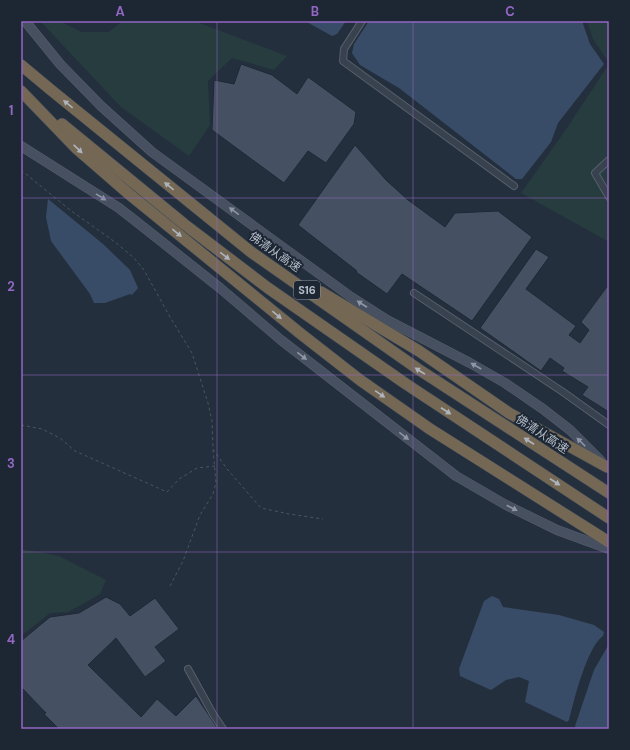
<svg xmlns="http://www.w3.org/2000/svg" width="630" height="750" viewBox="0 0 630 750" font-family="'DM Sans','Noto Sans SC',sans-serif">
	<style>
		.green { fill: #263c3f }
		.water { fill: #394c67 }
		.building { fill: #455162; stroke: #1f2835 }
		.lines { fill: none; stroke-linecap: round; stroke-linejoin: round }
		.minor-casing { stroke: #565f6c; stroke-width: 8 }
		.secondary-casing { stroke: #565f6c; stroke-width: 10 }
		.motorway-casing { stroke: #434c59; stroke-width: 12 }
		.path { stroke: #44595c; stroke-width: 1; stroke-dasharray: 3 3; stroke-linecap: butt }
		.minor { stroke: #38414e; stroke-width: 6 }
		.secondary { stroke: #465061; stroke-width: 9 }
		.motorway { stroke: #746855; stroke-width: 11 }
		.oneway { fill: #aeb4bd }
		.oneway2 { fill: #8e96a5 }
		.grid { fill: none; stroke: #9266c3; stroke-width: 1; stroke-opacity: 0.55 }
		.labels { text-anchor: middle; dominant-baseline: central; stroke-width: 4; stroke-linejoin: round; paint-order: stroke }
		.shield { fill: #1d2633; stroke: #878f9c; stroke-width: 1 }
		.shield-label { font-size: 11px; font-weight: bold; fill: #b4bcc9 }
		.street-label { font-size: 12px; fill: #b4bcc9; stroke: #1d2633 }
		.neatline { fill: none; stroke: #9266c3; stroke-width: 1.5 }
		.grid-label { font-size: 13px; text-anchor: middle; font-weight: bold; fill: #9266c3 }
	</style>
	<rect width="100%" height="100%" fill="#242f3e"/>
	<!-- green -->
	<g class="green">
		<path d="M40 21H59L82 32H109L122 21H194L287 56 274 70 232 58 208 81 210 125 189 156 121 107Z"/>
		<path d="M587 21H609V63L593 39Z"/>
		<path d="M609 64V242L521 193 567 128Z"/>
		<path d="M21 549 59 556 106 580 100 594 90 600 68 612 50 613 21 636Z"/>
	</g>
	<!-- water -->
	<g class="water">
		<path d="M305 21H346L337 34 332 36Z"/>
		<path d="M369 21H582L590 44 604 64 558 123 551 142 522 179H516L399 88 360 65 352 53 354 44Z"/>
		<path d="M48 199 103 244 130 270 138 288 132 295 130 294 105 303H94L90 294 51 241 46 217Z"/>
		<path d="M492 596 499 599 503 607 559 615 594 625 604 632 603 636C587 647 574 700 569 720L567 722 525 702 529 681 519 677 506 680 491 690 460 676 459 669 484 601Z"/>
		<path d="M609 644V729H576L575 726 594 670Z"/>
	</g>
	<!-- building -->
	<g class="building">
		<path d="M241 64 272 75 297 94 308 77 356 112 354 124 326 163 308 151 284 183 212 130 214 80 234 84Z"/>
		<path d="M355 145 386 180 408 200 445 227 455 213 498 211 532 237 472 321 402 274 387 294 356 272 357 271 298 225Z"/>
		<path d="M536 249 549 257 526 289 576 326 569 335 580 343 589 330 581 322 609 284V412L582 395 588 387 562 371 564 368 550 358 541 371 480 328Z"/>
		<path d="M106 597 120 604 130 616 155 598 179 629 155 647 166 661 145 677 116 638 88 665 141 717 157 699 176 716 196 696 218 729H59L44 714 46 713 21 687V641L50 617 79 613Z"/>
	</g>
	<g class="lines">
		<!-- minor casing -->
		<g class="minor-casing">
			<g id="minor">
				<path d="M362 21 344 49 343 61 514 186"/>
				<path d="M609 160 595 173 609 197"/>
				<path d="M414 293 563 392 609 425"/>
				<path d="M188 669 213 714 223 729"/>
			</g>
		</g>
		<!-- secondary casing -->
		<g class="secondary-casing">
			<g id="secondary">
				<path d="M25 21 60 64 101 106 152 152 351 297 387 320 470 363 505 383 543 409 570 430 601 461"/>
				<path d="M21 146 119 208 147 230 220 288 281 340 456 476 506 505 557 530 609 549"/>
			</g>
		</g>
		<!-- motorway casing -->
		<g class="motorway-casing">
			<g id="motorway">
				<path d="M21 65 51 90 251 252 418 369 609 493"/>
				<path d="M21 91 76 148 129 194 301 334 360 380 430 429 609 542"/>
				<path d="M62 124 184 224 268 288 406 384 609 518"/>
				<path d="M321 292 419 351 509 413 607 467"/>
			</g>
		</g>
		<!-- path -->
		<g class="path">
			<path d="M21 170 70 210 115 242 134 258 144 270 170 317 192 353 208 403 212 421 213 449 227 469 261 508 289 514 323 519"/>
			<path d="M21 425 42 429 60 438 75 451 167 492 179 479 197 468 215 466"/>
			<path d="M170 586 183 561 200 515 213 494 216 483 213 450"/>
		</g>
		<!-- minor -->
		<use href="#minor" class="minor"/>
		<!-- secondary -->
		<use href="#secondary" class="secondary"/>
		<!-- motorway -->
		<use href="#motorway" class="motorway"/>
	</g>
	<!-- one-way arrows -->
	<defs><path id="oneway-solid" d="M-6-.8H1V-3.2L6.5 0L1 3.2V.8H-6Z"/></defs>
	<g class="oneway">
		<use href="#oneway-solid" transform="translate(68 104) rotate(-141)"/>
		<use href="#oneway-solid" transform="translate(78 149) rotate(43)"/>
		<use href="#oneway-solid" transform="translate(169 186) rotate(-141)"/>
		<use href="#oneway-solid" transform="translate(177 233) rotate(39)"/>
		<use href="#oneway-solid" transform="translate(225 256) rotate(37)"/>
		<use href="#oneway-solid" transform="translate(277 315) rotate(40)"/>
		<use href="#oneway-solid" transform="translate(420 371) rotate(-147)"/>
		<use href="#oneway-solid" transform="translate(380 394) rotate(35)"/>
		<use href="#oneway-solid" transform="translate(446 411) rotate(33)"/>
		<use href="#oneway-solid" transform="translate(529 441) rotate(-147)"/>
		<use href="#oneway-solid" transform="translate(555 482) rotate(33)"/>
	</g>
	<g class="oneway2">
		<use href="#oneway-solid" transform="translate(101 197) rotate(32)"/>
		<use href="#oneway-solid" transform="translate(234 211) rotate(-144)"/>
		<use href="#oneway-solid" transform="translate(362 304) rotate(-147)"/>
		<use href="#oneway-solid" transform="translate(302 356) rotate(38)"/>
		<use href="#oneway-solid" transform="translate(476 366) rotate(-150)"/>
		<use href="#oneway-solid" transform="translate(404 436) rotate(38)"/>
		<use href="#oneway-solid" transform="translate(581 442) rotate(-135)"/>
		<use href="#oneway-solid" transform="translate(512 508) rotate(27)"/>
	</g>
	<!-- grid -->
	<path class="grid" d="M217 21V729M413 21V729M21 198H609M21 375H609M21 552H609"/>
	<g class="labels">
		<!-- shield labels -->
		<rect class="shield" x="294" y="281" width="26" height="18" rx="3"/>
		<g class="shield-label">
			<text x="307" y="290">S16</text>
		</g>
		<!-- street labels -->
		<g class="street-label">
			<text transform="translate(275 252) rotate(35)">佛清从高速</text>
			<text transform="translate(542 434) rotate(33)">佛清从高速</text>
		</g>
	</g>
	<!-- border -->
	<rect width="630" height="750" fill="none" stroke="#1d2633" stroke-width="44"/>
	<rect x="22" y="22" width="586" height="706" class="neatline"/>
	<g class="grid-label">
		<text x="120" y="16">A</text>
		<text x="315" y="16">B</text>
		<text x="510" y="16">C</text>
		<text x="11" y="115">1</text>
		<text x="11" y="291">2</text>
		<text x="11" y="468">3</text>
		<text x="11" y="644">4</text>
	</g>
</svg>
